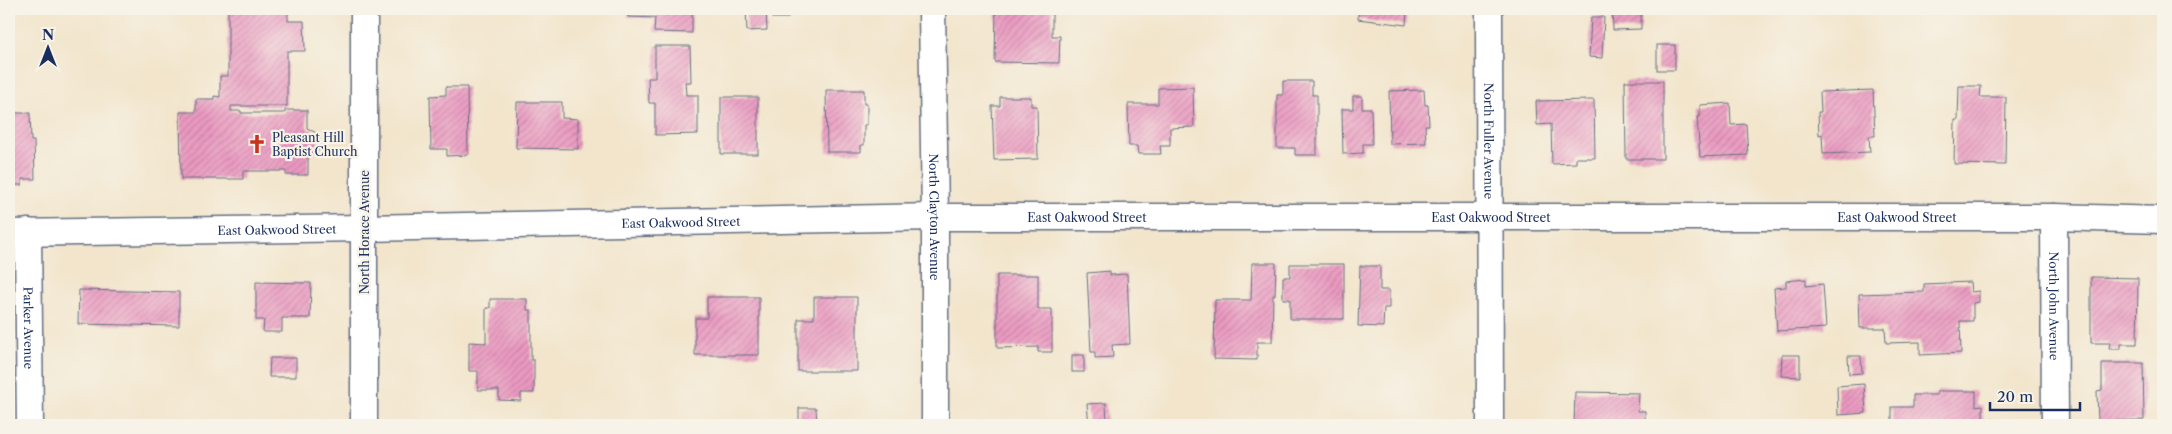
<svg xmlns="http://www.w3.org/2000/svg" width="2172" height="434" viewBox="0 0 2172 434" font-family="'Libre Caslon Text',serif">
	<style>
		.building { fill: url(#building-hatch) }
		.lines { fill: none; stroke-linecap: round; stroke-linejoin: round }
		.minor-casing { stroke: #666f84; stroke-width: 29 }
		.minor { stroke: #fff; stroke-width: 26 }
		.labels { text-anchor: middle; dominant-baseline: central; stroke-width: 4.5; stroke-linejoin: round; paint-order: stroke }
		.poi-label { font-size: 12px; fill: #1b2f5e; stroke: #f7f3e8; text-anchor: start }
		.street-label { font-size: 12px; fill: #1b2f5e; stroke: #f7f3e8 }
	</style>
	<defs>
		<pattern id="building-hatch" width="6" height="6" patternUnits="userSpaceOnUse" patternTransform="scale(1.25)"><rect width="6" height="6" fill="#ec9ac1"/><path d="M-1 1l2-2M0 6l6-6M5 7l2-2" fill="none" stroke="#be7ea0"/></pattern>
	</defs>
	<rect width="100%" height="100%" fill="#f7f3e8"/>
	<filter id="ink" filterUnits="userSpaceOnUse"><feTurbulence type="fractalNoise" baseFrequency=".02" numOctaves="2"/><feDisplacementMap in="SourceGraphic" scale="10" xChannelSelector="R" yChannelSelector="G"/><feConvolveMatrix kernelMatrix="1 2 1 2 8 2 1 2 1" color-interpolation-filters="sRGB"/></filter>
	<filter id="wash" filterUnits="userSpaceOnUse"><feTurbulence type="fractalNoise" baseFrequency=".0096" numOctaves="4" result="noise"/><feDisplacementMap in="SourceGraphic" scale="20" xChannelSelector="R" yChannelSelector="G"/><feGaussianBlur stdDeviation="1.12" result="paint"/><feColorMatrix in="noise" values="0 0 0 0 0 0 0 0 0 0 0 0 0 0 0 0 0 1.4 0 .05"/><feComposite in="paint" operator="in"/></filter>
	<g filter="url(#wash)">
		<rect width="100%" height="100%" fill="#f2e5cc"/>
		<g id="blocks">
			<!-- building -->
			<g class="building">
				<path d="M228 9H288V21H304L305 51H287V106H231V111H241V113H285V110H307V128L318 134 319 150 308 157V175H286V171H243V179H181L180 112H196V99H214V96L220 97V76H228Z"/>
				<path d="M628 9H692V33L654 32 655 18 628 17Z"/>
				<path d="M746 9H766L767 30 747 31Z"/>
				<rect x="772" y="9" width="16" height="9"/>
				<path d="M996 9 1052 10V36H1060L1059 63 995 62Z"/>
				<path d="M1359 9H1407L1406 25 1358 19Z"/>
				<path d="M1612 9H1641V29L1613 30Z"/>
				<path d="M1591 17H1604L1602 58 1589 57Z"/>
				<rect x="1657" y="45" width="18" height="25"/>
				<path d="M655 46H690L691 82H685L686 95H698V134L655 135V103H649L648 78H655Z"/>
				<path d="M1283 81H1312V95H1317V155H1295V148H1277V95H1283Z"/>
				<path d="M1625 81H1663V159H1626Z"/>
				<path d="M1959 86H1981L1980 97H2006L2005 165 1954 164 1955 120H1958Z"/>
				<path d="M446 87H467L468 155 447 156V149H431L430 96 446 95Z"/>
				<path d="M1193 87 1194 127 1170 128V146H1160L1161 154H1138L1137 146H1129L1128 104H1158V88Z"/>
				<path d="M826 90H864V104H867V125H864V145H861V152H827Z"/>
				<path d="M1424 90 1425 105H1428L1429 125H1425L1426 143 1390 144 1389 91Z"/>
				<path d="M1873 90 1875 136H1869L1870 152 1823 154 1822 134 1819 135 1818 112H1821L1820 92Z"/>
				<path d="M1353 96H1362V108H1371L1372 144H1363V153L1343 154 1342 109H1353Z"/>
				<rect x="721" y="97" width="37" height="57"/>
				<path d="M1000 97H1031V106H1037L1038 159 994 160 992 106H1000Z"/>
				<path d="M1594 100 1595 158H1576V163L1552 164 1551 124 1537 125 1536 101Z"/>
				<path d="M517 102H562V118L578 119V149L516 148Z"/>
				<path d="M1730 103 1731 125 1746 124 1748 155 1700 157 1697 117H1700V105Z"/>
				<path d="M9 113H30L31 141H34L35 179H22V185H9Z"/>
				<path d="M1252 263H1276L1275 295H1273L1272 342H1257V360L1214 359 1215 300H1251Z"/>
				<path d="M1290 264H1344V319H1290V299H1283V277H1290Z"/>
				<path d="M1360 266H1380V290H1389V308H1384L1383 327 1358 326Z"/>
				<path d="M1110 271V275L1127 274 1130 344 1112 345 1113 357 1095 358V352H1091L1087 273Z"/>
				<path d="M997 275H1038V309H1052V352H1038V347L997 348Z"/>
				<path d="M2091 277 2138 278 2137 344H2121V349H2109L2110 343H2091Z"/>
				<path d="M1806 279V286L1823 284 1826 328 1777 331 1774 288 1786 287V281Z"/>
				<path d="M256 282 311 283 310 318H282V332H263L264 320H256Z"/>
				<path d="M1970 282 1971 292 1979 291V302L1973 303V321H1960L1961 353 1920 355V342L1886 343 1885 328H1860L1859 294 1924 292V284Z"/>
				<path d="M79 290 179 292V326L78 324Z"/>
				<path d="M707 297H759V355H695V318H707Z"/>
				<path d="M814 297H857V371H798V319H814Z"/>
				<path d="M490 299H527V310H531V360H534V393H521V401L499 400V390H478V371H469V342L486 343V308H490Z"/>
				<rect x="1072" y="355" width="12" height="17"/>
				<path d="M1782 355H1800V377L1781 376Z"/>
				<path d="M1848 356H1861L1862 373 1849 374Z"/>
				<path d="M270 358H296V377H269Z"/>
				<path d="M2102 363H2143L2144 420 2098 421 2097 391 2102 390Z"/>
				<path d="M1864 384 1866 413 1838 415 1837 386Z"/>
				<path d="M1937 391H1976V406L1983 405V420L1994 419V425H1892V407H1913V395H1937Z"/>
				<path d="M1575 392 1639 393 1638 411H1645V422H1638V425H1574Z"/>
				<path d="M1106 403 1107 425H1089L1087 404Z"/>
				<path d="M799 408H816L817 425H799Z"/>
			</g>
		</g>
	</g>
	<g filter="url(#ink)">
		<use href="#blocks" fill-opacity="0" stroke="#666f84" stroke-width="1"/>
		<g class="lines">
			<!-- minor casing -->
			<g class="minor-casing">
				<g id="minor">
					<path d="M364 9V425"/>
					<path id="s1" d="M932 9 935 217V425"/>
					<path id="s2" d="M1489 9 1490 425"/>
					<path id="s3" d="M2054 217 2055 425"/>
					<path id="s4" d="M28 232 30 425"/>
					<path id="s5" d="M9 233 364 228 935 217H2054L2163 220"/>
				</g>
			</g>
			<!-- minor -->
			<use href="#minor" class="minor"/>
		</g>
	</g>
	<!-- icons -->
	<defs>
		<g id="church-bare" transform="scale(1.5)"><path d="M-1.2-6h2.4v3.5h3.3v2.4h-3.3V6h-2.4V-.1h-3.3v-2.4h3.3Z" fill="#c8321e" stroke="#f7f3e8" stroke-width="2.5" paint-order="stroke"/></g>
	</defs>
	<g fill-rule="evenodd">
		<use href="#church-bare" x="257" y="144"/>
	</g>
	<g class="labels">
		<!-- poi labels -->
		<g class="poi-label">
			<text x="272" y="137">Pleasant Hill<tspan x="272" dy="14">Baptist Church</tspan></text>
		</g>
		<!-- street labels -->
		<g class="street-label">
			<text stroke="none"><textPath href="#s2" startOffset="132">North Fuller Avenue</textPath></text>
			<text stroke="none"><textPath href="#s1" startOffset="208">North Clayton Avenue</textPath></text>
			<text stroke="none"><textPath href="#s5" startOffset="1078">East Oakwood Street</textPath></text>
			<text stroke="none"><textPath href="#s5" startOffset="1482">East Oakwood Street</textPath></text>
			<text stroke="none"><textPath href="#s5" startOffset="1888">East Oakwood Street</textPath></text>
			<text stroke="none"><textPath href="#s5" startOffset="672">East Oakwood Street</textPath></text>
			<text stroke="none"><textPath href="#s5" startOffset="268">East Oakwood Street</textPath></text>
			<text transform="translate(364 232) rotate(-90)">North Horace Avenue</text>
			<text stroke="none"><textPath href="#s3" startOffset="89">North John Avenue</textPath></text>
			<text stroke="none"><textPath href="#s4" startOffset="96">Parker Avenue</textPath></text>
		</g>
	</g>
	<!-- margin -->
	<rect width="2172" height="434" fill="none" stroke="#f7f3e8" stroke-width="30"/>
	<!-- north arrow -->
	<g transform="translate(48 48)" stroke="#f7f3e8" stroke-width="4" paint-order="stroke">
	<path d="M0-4L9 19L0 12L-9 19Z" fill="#1b2f5e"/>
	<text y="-8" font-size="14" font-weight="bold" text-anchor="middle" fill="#1b2f5e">N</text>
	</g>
	<!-- scale -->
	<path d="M1990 402v8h90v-8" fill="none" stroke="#1b2f5e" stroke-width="2.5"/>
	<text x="1997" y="402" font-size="15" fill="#1b2f5e" stroke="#f7f3e8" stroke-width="4" paint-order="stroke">20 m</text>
</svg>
